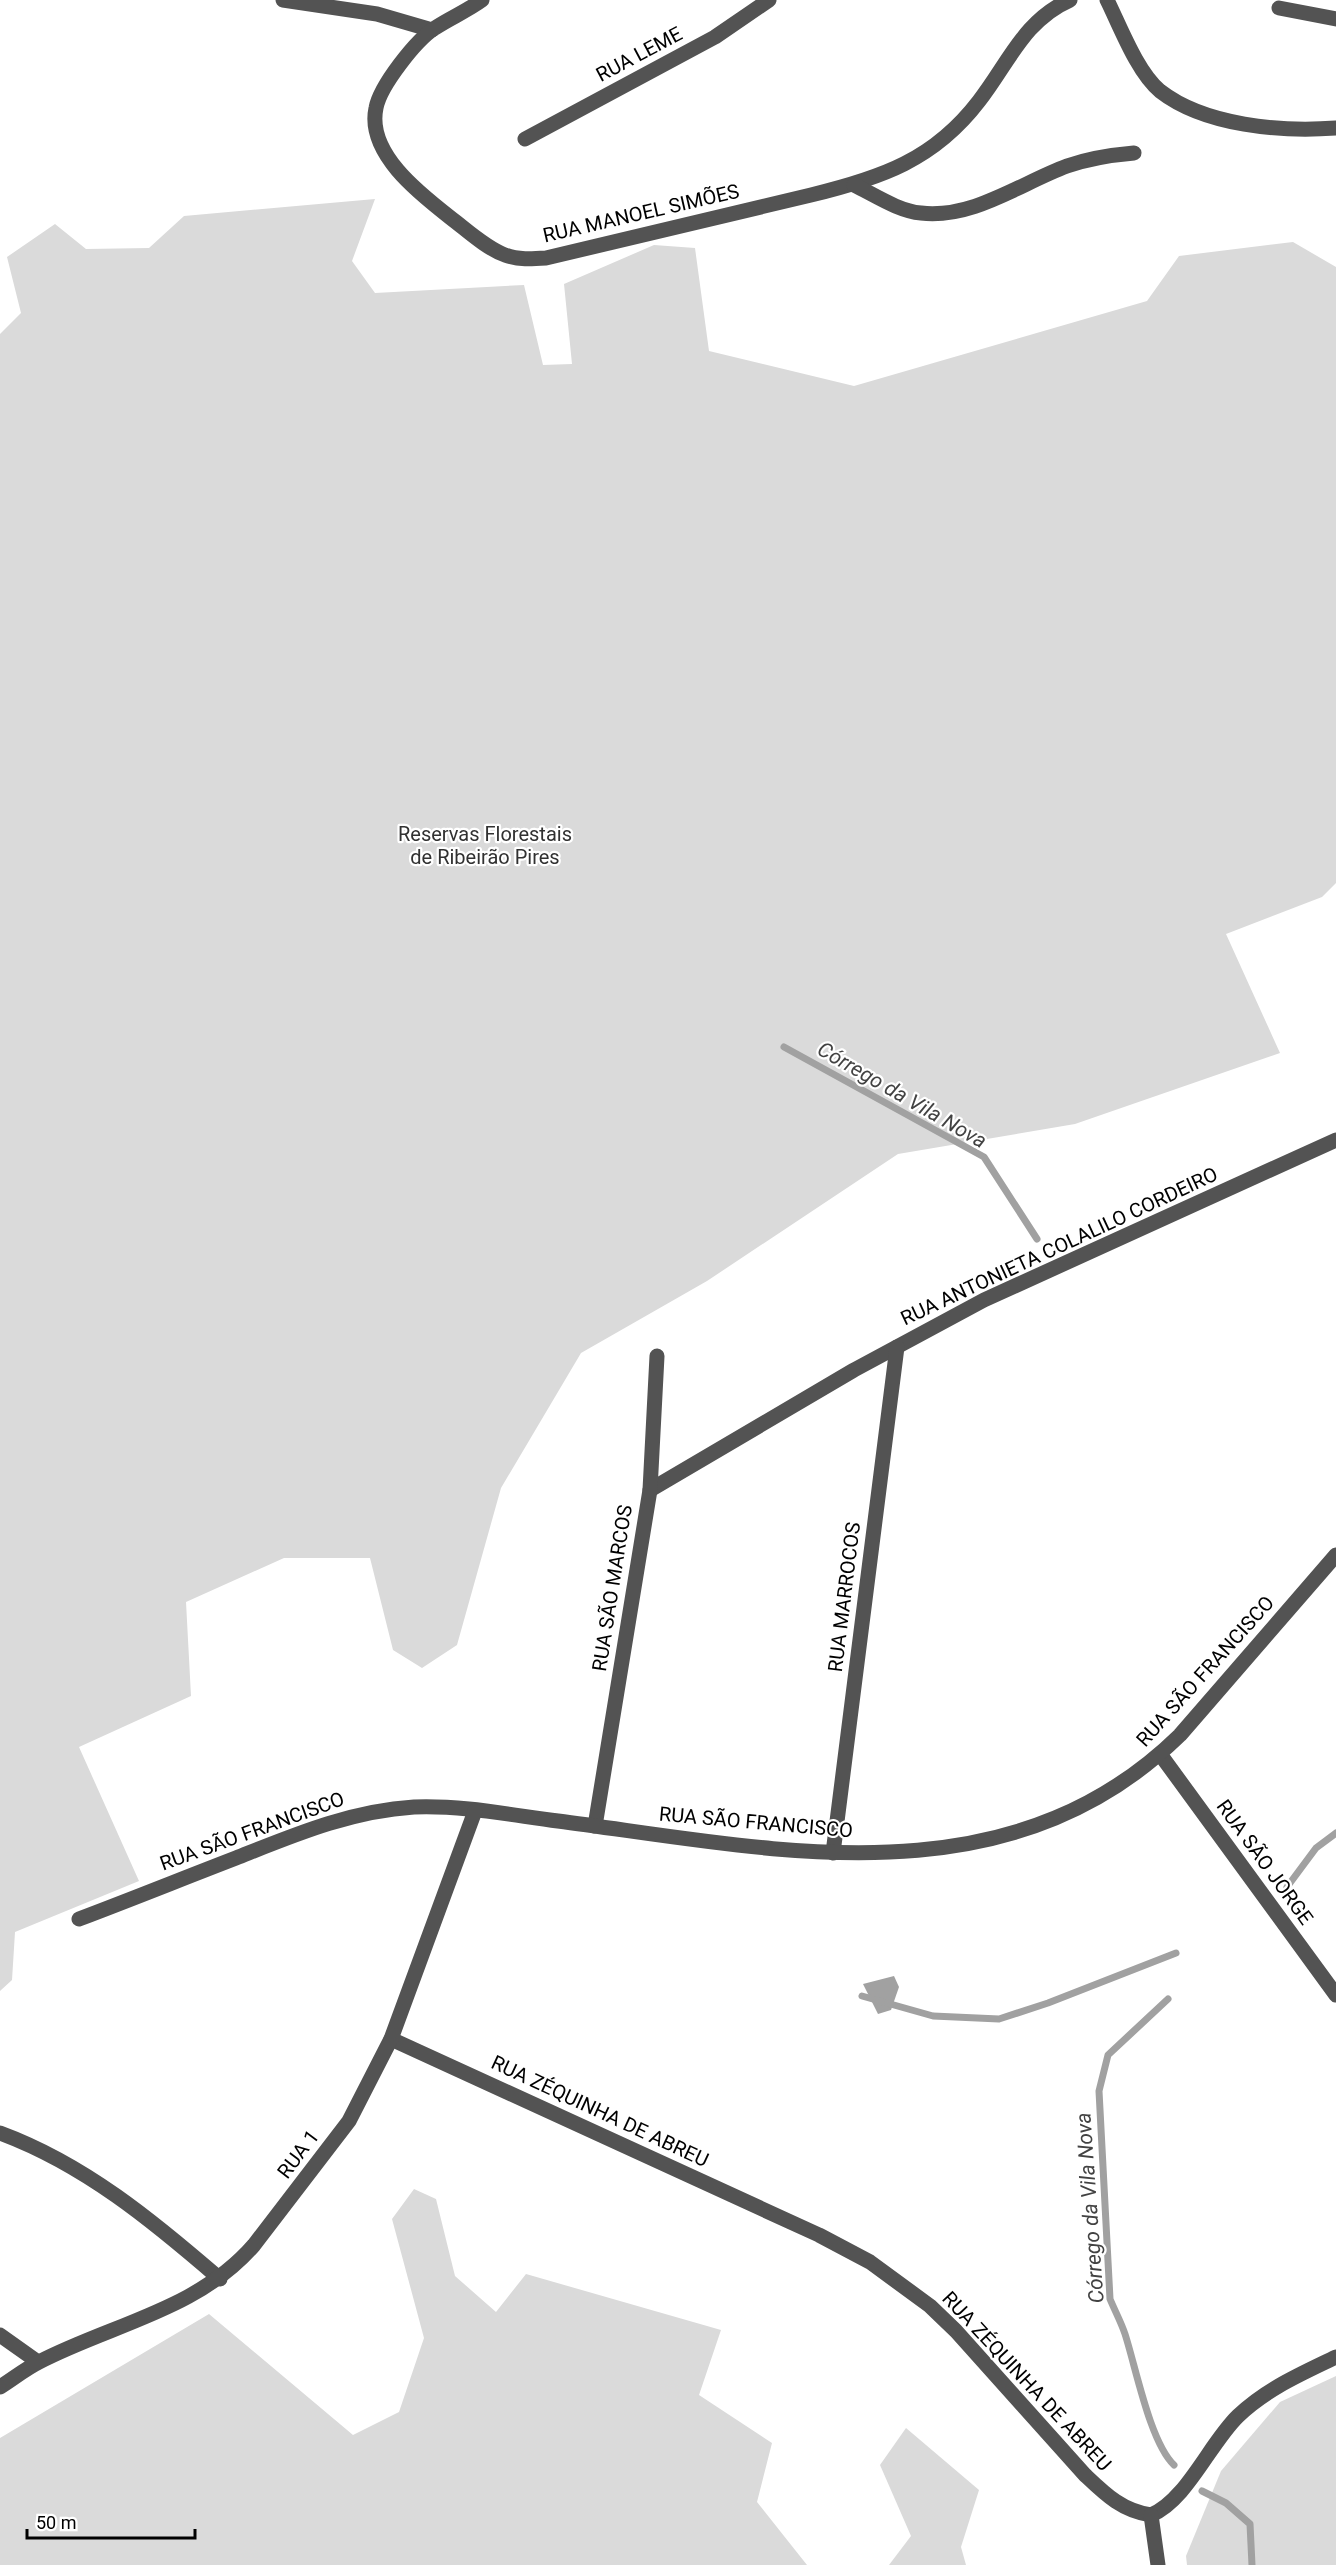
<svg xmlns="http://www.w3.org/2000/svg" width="1336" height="2565" viewBox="0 0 1336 2565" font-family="Roboto,sans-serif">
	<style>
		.green { fill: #dadada }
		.water { fill: #a1a1a1 }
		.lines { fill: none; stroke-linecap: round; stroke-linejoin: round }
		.stream { stroke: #a1a1a1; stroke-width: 7 }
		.minor { stroke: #535353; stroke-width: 15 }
		.labels { text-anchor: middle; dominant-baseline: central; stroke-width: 4.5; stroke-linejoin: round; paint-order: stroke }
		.street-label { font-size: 20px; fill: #000; stroke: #fff }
		.park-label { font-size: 20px; fill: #313131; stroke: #fff }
		.water-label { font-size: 21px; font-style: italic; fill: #424242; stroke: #fff }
	</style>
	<rect width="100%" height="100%" fill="#fff"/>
	<!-- green -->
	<g class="green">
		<path d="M375 199 352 261 375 293 524 285 543 365 572 364 564 284 654 245 695 248 709 351 854 386 1147 301 1179 256 1293 242 1336 267V883L1322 897 1226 934 1280 1053 1075 1124 898 1154 707 1281 581 1353 501 1488 457 1645 422 1668 393 1650 370 1558H284L186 1602 191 1696 79 1747 139 1881 15 1932 12 1980 0 1991V334L21 313 7 257 55 224 86 249 149 248 184 216Z"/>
		<path d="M414 2189 436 2199 455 2276 496 2312 526 2274 721 2330 699 2395 772 2443 757 2502 807 2565H0V2438L209 2314 353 2435 399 2412 424 2338 392 2219Z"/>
		<path d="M1336 2376V2565H1187L1186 2556 1221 2471 1280 2402Z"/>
		<path d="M906 2428 979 2490 961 2547 966 2565H889L911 2536 880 2465Z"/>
	</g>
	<!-- water -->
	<path class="water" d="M894 1976 899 1987 891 2010 878 2014 863 1984Z"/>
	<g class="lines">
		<!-- stream -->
		<g class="stream">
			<path d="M784 1047 984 1157 1037 1239"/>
			<path d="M1287 1887 1316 1848 1336 1833"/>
			<path d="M862 1996 933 2016 999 2019 1048 2003 1176 1953"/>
			<path d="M1168 1999 1108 2055 1099 2091 1110 2299C1115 2311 1121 2322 1125 2334 1136 2368 1150 2442 1174 2465"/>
			<path d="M1202 2491 1226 2503 1250 2524 1252 2565"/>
		</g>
		<!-- minor -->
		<g class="minor">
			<path d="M283 0 377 14 432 30"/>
			<path d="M482 0C467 11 450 18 435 28 416 40 380 86 376 108 366 155 424 197 456 222 470 233 488 249 505 255 518 260 532 259 546 258L811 195C881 178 934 160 979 101 1008 64 1024 20 1070 0"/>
			<path d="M1107 0C1120 26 1137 72 1160 91 1205 126 1281 132 1336 128"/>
			<path d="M1279 8 1336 19"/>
			<path d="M525 139 715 37 769 0"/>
			<path d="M854 185C875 195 898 211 921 213 973 219 1021 183 1067 166 1090 158 1111 155 1134 153"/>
			<path d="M650 1490 854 1370 984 1300 1336 1140"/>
			<path d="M1160 1754 1336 1995"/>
			<path d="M595 1826 650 1490 657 1356"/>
			<path d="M833 1853 897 1347"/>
			<path d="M79 1919C132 1899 184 1878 236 1858 294 1835 350 1811 414 1807 461 1805 511 1815 558 1821 773 1849 1006 1905 1180 1735L1336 1555"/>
			<path d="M391 2039 819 2235 870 2262 930 2306 956 2331 1085 2475C1105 2494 1122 2511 1151 2515 1186 2501 1210 2443 1238 2416 1266 2389 1301 2374 1336 2357"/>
			<path d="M0 2133C84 2164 153 2221 220 2279"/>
			<path d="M0 2335 38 2362"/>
			<path d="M0 2387C13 2379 25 2369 39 2362 112 2324 198 2310 254 2245L349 2121 391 2039 475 1811"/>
			<path d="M1151 2515 1158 2565"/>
		</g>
	</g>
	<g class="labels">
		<!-- street labels -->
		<g class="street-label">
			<text transform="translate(639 54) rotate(-28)">RUA LEME</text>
			<text transform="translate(641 213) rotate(-13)">RUA MANOEL SIMÕES</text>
			<text transform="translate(1059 1246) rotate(-25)">RUA ANTONIETA COLALILO CORDEIRO</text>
			<text transform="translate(612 1588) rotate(-81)">RUA SÃO MARCOS</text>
			<text transform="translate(844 1597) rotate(-83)">RUA MARROCOS</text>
			<text transform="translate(1205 1671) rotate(-48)">RUA SÃO FRANCISCO</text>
			<text transform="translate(756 1822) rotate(5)">RUA SÃO FRANCISCO</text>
			<text transform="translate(252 1831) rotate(-20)">RUA SÃO FRANCISCO</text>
			<text transform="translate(1265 1862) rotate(54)">RUA SÃO JORGE</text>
			<text transform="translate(600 2111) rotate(25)">RUA ZÉQUINHA DE ABREU</text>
			<text transform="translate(298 2154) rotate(-53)">RUA 1</text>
			<text transform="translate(1027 2381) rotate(47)">RUA ZÉQUINHA DE ABREU</text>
		</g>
		<!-- park labels -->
		<g class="park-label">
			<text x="485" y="834">Reservas Florestais<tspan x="485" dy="23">de Ribeirão Pires</tspan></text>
		</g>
		<!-- water labels -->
		<g class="water-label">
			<text transform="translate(902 1095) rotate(30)">Córrego da Vila Nova</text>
			<text transform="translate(1090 2208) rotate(-94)">Córrego da Vila Nova</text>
		</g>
	</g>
	<!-- scale -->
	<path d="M27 2529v9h168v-9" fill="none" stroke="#000000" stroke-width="3"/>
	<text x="36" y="2529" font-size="18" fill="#000000" stroke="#ffffff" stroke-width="4.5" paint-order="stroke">50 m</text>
</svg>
